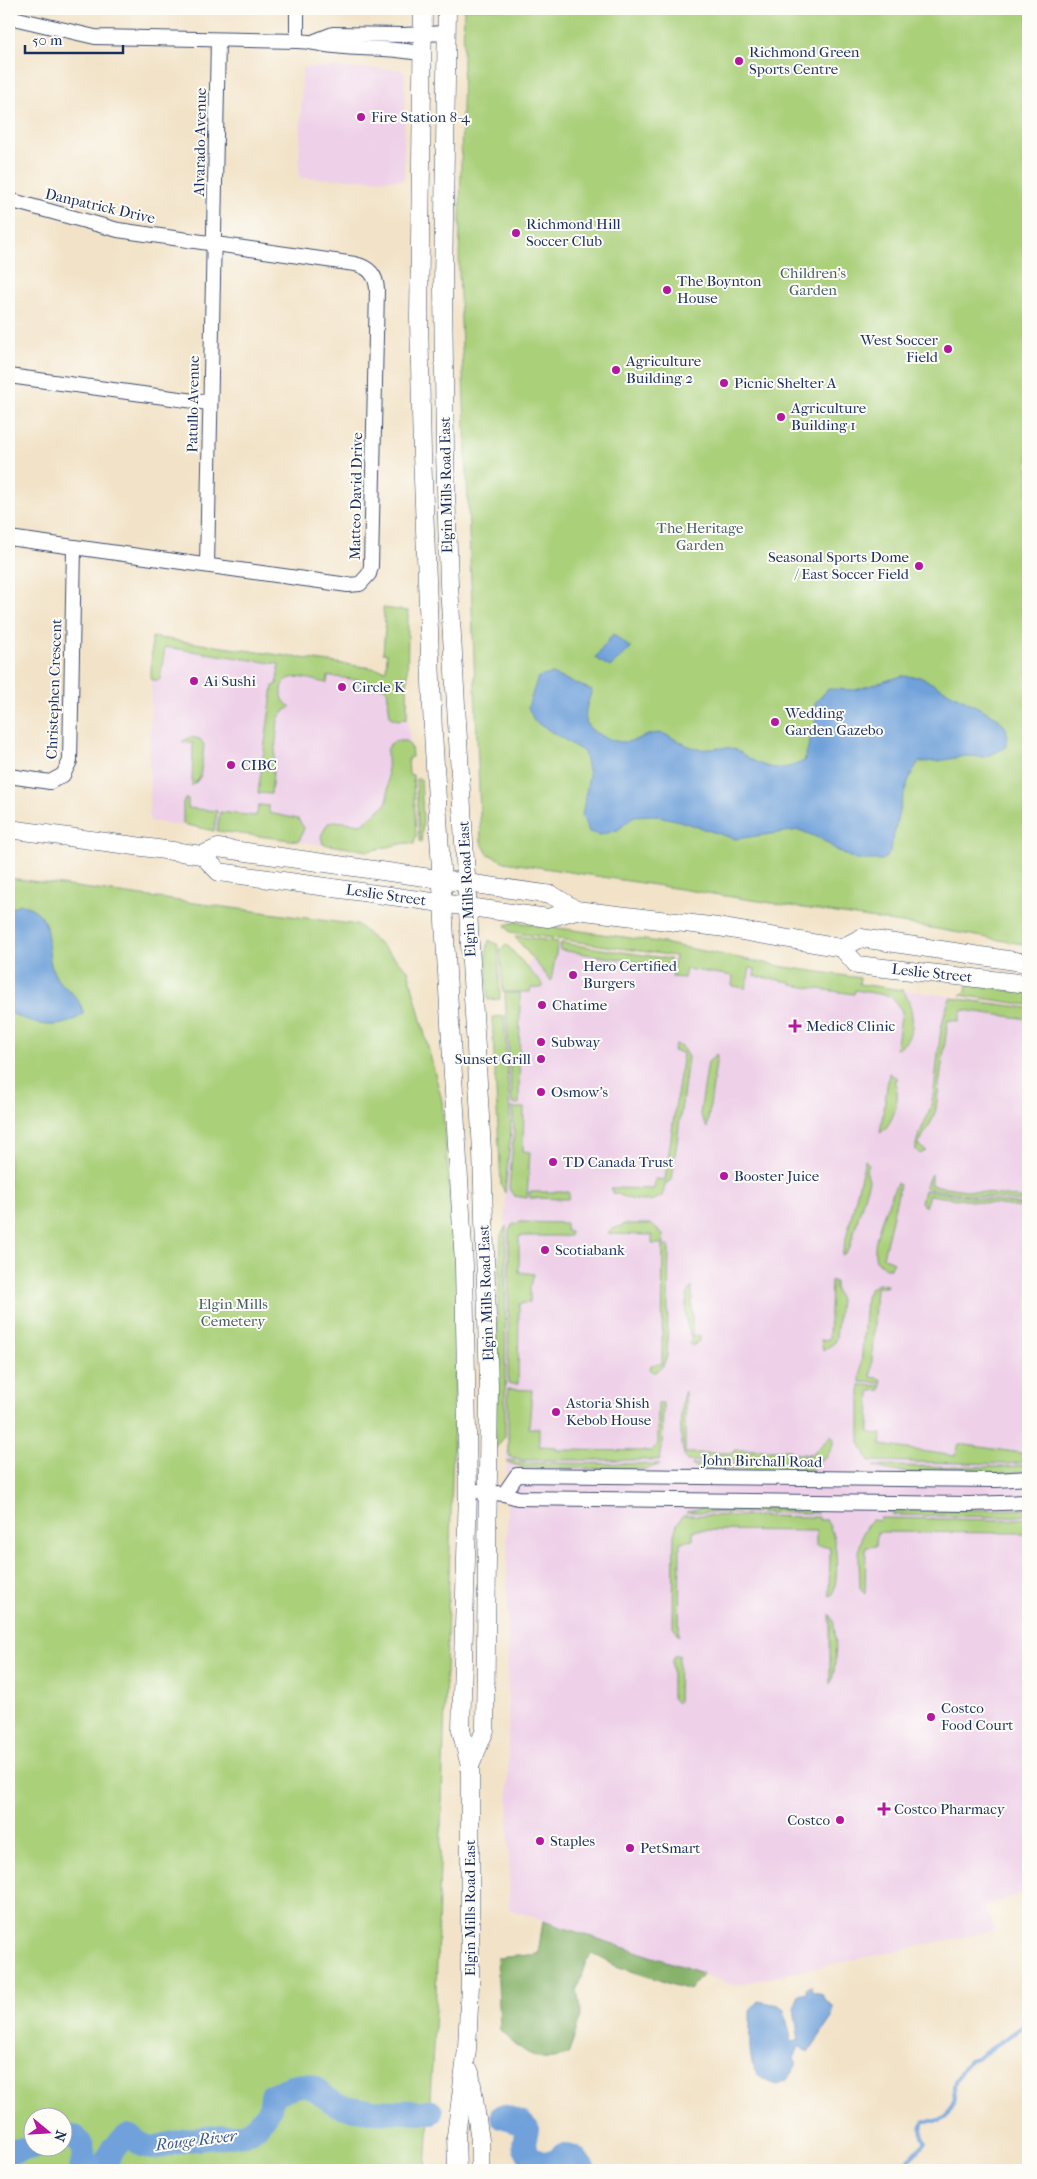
<svg xmlns="http://www.w3.org/2000/svg" width="1037" height="2179" viewBox="0 0 1037 2179" font-family="'IM FELL French Canon',serif">
	<style>
		.built { fill: #eed0e8 }
		.green { fill: #aad07a; stroke: #62806c; fill-rule: evenodd }
		.forest { fill: #87b26a; stroke: #517064 }
		.water { fill: #70a1da; stroke: #46689c }
		.lines { fill: none; stroke-linecap: round; stroke-linejoin: round }
		.stream { stroke: #70a1da; stroke-width: 4 }
		.river { stroke: #70a1da; stroke-width: 24 }
		.minor-casing { stroke: #3b4a6e; stroke-width: 16 }
		.major-casing { stroke: #3b4a6e; stroke-width: 19 }
		.minor { stroke: #fff; stroke-width: 14 }
		.major { stroke: #fff; stroke-width: 18 }
		.poi-dot { fill: #b5179e; stroke: #fdfcf7; stroke-width: 2 }
		.labels { text-anchor: middle; dominant-baseline: central; stroke-width: 4; stroke-linejoin: round; paint-order: stroke }
		.poi-label { font-size: 15px; fill: #1b2f5e; stroke: #fdfcf7; text-anchor: start }
		.street-label { font-size: 15px; fill: #1b2f5e; stroke: #fdfcf7 }
		.park-label { font-size: 15px; fill: #465f66; stroke: #fdfcf7 }
		.water-label { font-size: 16px; font-style: italic; fill: #395789; stroke: #fdfcf7 }
	</style>
	<rect width="100%" height="100%" fill="#fdfcf7"/>
	<filter id="ink" filterUnits="userSpaceOnUse"><feTurbulence type="fractalNoise" baseFrequency=".02" numOctaves="2"/><feDisplacementMap in="SourceGraphic" scale="10" xChannelSelector="R" yChannelSelector="G"/><feConvolveMatrix kernelMatrix="1 2 1 2 8 2 1 2 1" color-interpolation-filters="sRGB"/></filter>
	<filter id="wash" filterUnits="userSpaceOnUse"><feTurbulence type="fractalNoise" baseFrequency=".0096" numOctaves="4" result="noise"/><feDisplacementMap in="SourceGraphic" scale="20" xChannelSelector="R" yChannelSelector="G"/><feGaussianBlur stdDeviation="1.12" result="paint"/><feColorMatrix in="noise" values="0 0 0 0 0 0 0 0 0 0 0 0 0 0 0 0 0 1.4 0 .05"/><feComposite in="paint" operator="in"/></filter>
	<g filter="url(#wash)">
		<rect width="100%" height="100%" fill="#f2e3c8"/>
		<!-- built -->
		<g class="built">
			<path d="M307 67 400 69 405 74 404 180 299 178 302 68Z"/>
			<path d="M152 637 398 672 409 713 407 718 412 757 408 758 409 774 413 775 416 836 414 844 406 843 368 851 149 821Z"/>
			<path d="M547 941 1028 1007V1891L984 1907 996 1930 734 1985 509 1909 504 995Z"/>
		</g>
		<!-- green -->
		<g class="green">
			<path d="M464 9H1028V945L914 925 505 862 488 854 481 842 459 270Z"/>
			<path d="M383 608 408 611 407 718 398 720 390 717 387 689 374 684 370 689 360 688 359 680 328 676 327 683C312 681 284 668 282 690 281 698 284 703 291 707L283 712 278 719 271 794 258 793 273 686 277 685 279 664 165 647 160 680H151L152 637 386 670 387 654 383 653 385 628Z"/>
			<path d="M190 737 200 739 204 745 200 778 192 786 193 743 182 742Z"/>
			<path d="M396 741H406L411 747 412 757 408 758 409 774 413 775 416 836 414 844 406 843 368 851 323 844 321 836 328 823 334 821 362 824 385 805 388 798 387 751 390 744Z"/>
			<path d="M416 779H421L423 820 421 843 419 842Z"/>
			<path d="M186 798 188 799V808L217 811 214 831 183 824V802Z"/>
			<path d="M259 805 269 806V813L298 819 304 828 299 841 217 831 220 812 256 816Z"/>
			<path d="M9 878 358 925 408 970 442 1101 458 1288 436 1992 426 2170H9ZM32 2116H62V2146H32Z"/>
			<path d="M516 922 652 941 785 967 860 978 859 984 903 990C914 1008 919 1038 896 1049L902 1011 891 996 855 990 854 994 791 985V982L754 976 755 969 750 968 746 988 732 986 733 976 686 969 684 978 672 977 675 956 510 932 505 925Z"/>
			<path d="M517 936 558 942 551 981 515 937Z"/>
			<path d="M489 940 498 945 500 999 488 1000 486 955Z"/>
			<path d="M561 943 670 959 669 967 560 950Z"/>
			<path d="M507 945 544 986 541 988H531L530 992H503L500 949Z"/>
			<path d="M972 985 1028 993V1005L960 995 967 991 966 986Z"/>
			<path d="M505 993H520L519 1104H512Z"/>
			<path d="M950 998 1028 1008V1019L962 1010 959 1021 948 1020 935 1115 918 1145 926 1151 920 1154 916 1150C914 1139 928 1119 931 1106 939 1073 936 1029 950 998Z"/>
			<path d="M504 1016 511 1130 505 1193 501 1184 492 1017Z"/>
			<path d="M676 1044 682 1047 688 1057 672 1180 666 1183 662 1196C650 1205 628 1200 616 1193L614 1194 611 1188 654 1189 655 1179 665 1180 683 1053 673 1051Z"/>
			<path d="M716 1054 717 1055 707 1128 700 1114 708 1062Z"/>
			<path d="M889 1073 898 1079 894 1081C902 1095 894 1124 880 1133Z"/>
			<path d="M512 1108H524L523 1151 530 1152 527 1198 514 1196 509 1189 514 1129Z"/>
			<path d="M865 1160 869 1164 866 1170 869 1180 850 1246 847 1252 842 1255Z"/>
			<path d="M931 1174V1185L1028 1199V1203L930 1189 925 1187Z"/>
			<path d="M897 1183 900 1185 883 1257 894 1262 890 1268H885L876 1260C870 1241 889 1202 897 1183Z"/>
			<path d="M924 1190 1028 1206V1209L929 1195 925 1207 921 1203Z"/>
			<path d="M529 1192H569V1199L530 1198Z"/>
			<path d="M519 1222 566 1223V1231L570 1232V1236H519V1272L534 1274 530 1288V1302L519 1304 518 1384H508L509 1231 512 1225Z"/>
			<path d="M625 1224H651L663 1235 664 1244H652V1235L609 1234V1231Z"/>
			<path d="M506 1226 505 1436 495 1449 494 1394 501 1235Z"/>
			<path d="M663 1246H669L667 1356 663 1366 654 1373 650 1369 651 1365 662 1364Z"/>
			<path d="M831 1280 835 1282V1288L840 1300 836 1337 834 1343 823 1351 821 1340 829 1339Z"/>
			<path d="M877 1284 887 1285 886 1287H876L871 1377 881 1379 882 1383 860 1382 866 1297 870 1289Z"/>
			<path d="M692 1287V1335L701 1336 699 1341 692 1346 689 1344 692 1338C685 1329 683 1293 692 1287Z"/>
			<path d="M860 1385 882 1386 881 1390 870 1391 869 1433 882 1434 881 1445 955 1456 959 1444 1028 1454V1462L1008 1464 869 1461 860 1442Z"/>
			<path d="M508 1389 532 1390 529 1428H539V1446L556 1447V1450L651 1451 658 1444V1403H663L662 1448 660 1460H524L510 1457 508 1451Z"/>
			<path d="M685 1391V1453H734V1450H791V1454H805V1462L687 1461C679 1451 679 1403 685 1391Z"/>
			<path d="M831 1435 834 1439C831 1455 824 1462 807 1462V1454H813Z"/>
			<path d="M509 1460 524 1463 660 1464 648 1469 525 1468 506 1462Z"/>
			<path d="M699 1464 811 1465 821 1466 804 1471 704 1470 691 1465Z"/>
			<path d="M1028 1465V1471C997 1475 901 1478 874 1466L1002 1467Z"/>
			<path d="M704 1507 801 1508 818 1513 686 1512Z"/>
			<path d="M1028 1509V1515L1006 1517 895 1515 885 1511Z"/>
			<path d="M683 1515 819 1517V1520H826C838 1536 839 1574 833 1594L830 1596 829 1594 830 1547 816 1546V1531L693 1530V1540L680 1542 679 1636 673 1626 674 1535 677 1524Z"/>
			<path d="M880 1518 1003 1520 1028 1518V1533L877 1532 876 1546 866 1547 865 1593 860 1588C860 1566 854 1536 872 1520L880 1521Z"/>
			<path d="M830 1614C838 1623 837 1674 830 1684Z"/>
			<path d="M679 1655 678 1701 677 1703 672 1698V1660L674 1656Z"/>
		</g>
		<!-- forest -->
		<path class="forest" d="M543 1921 703 1973 689 1990 616 1966 593 1954 586 1961 577 1989 581 2016 568 2055C535 2065 523 2051 500 2030L497 1958 538 1954Z"/>
		<!-- water -->
		<g class="water">
			<path d="M613 634 631 648 610 667 595 658Z"/>
			<path d="M552 674 592 690C589 700 581 716 589 727 596 735 613 742 624 742 638 742 649 730 664 734 675 738 685 746 696 748 708 752 721 745 734 749 739 750 742 754 747 757 768 770 782 772 804 761L816 720 815 703 828 689 855 690 902 676 920 677 997 717 1006 728 1008 739 1005 748 985 757 965 756 939 761 919 762C903 781 896 828 890 853L883 860H856L838 851 821 839 799 830 735 839 676 820 653 815 634 816 618 830 600 835 589 832 582 816 589 775 584 752 534 721 528 707 538 677Z"/>
			<path d="M19 904C61 912 40 950 56 977 61 986 72 991 77 999 80 1003 82 1009 84 1013 60 1033 33 1025 9 1012V910Z"/>
			<path d="M812 1986V1991L822 1994 824 1999 833 2006 832 2018 808 2053 799 2046 794 2059 797 2064 787 2080 777 2085C770 2082 761 2080 757 2073 746 2058 751 2028 750 2010L758 2001 779 2005 784 2010 792 2042 799 2041 794 2008 799 1994 807 1992 806 1988Z"/>
			<path d="M404 2105 421 2106 431 2111 430 2116 423 2119 369 2110Z"/>
		</g>
		<g class="lines">
			<!-- stream -->
			<path class="stream" d="M899 2170 926 2142C922 2134 918 2128 925 2121H940L946 2117 955 2099 954 2087 955 2081 969 2060 979 2057 1028 2023"/>
			<!-- river -->
			<g class="river">
				<path d="M502 2116 520 2122 527 2129C526 2135 522 2144 526 2150 533 2164 552 2168 563 2155 575 2154 577 2161 584 2170"/>
				<path d="M62 2137H75C86 2148 84 2156 81 2170"/>
				<path d="M9 2152 38 2146"/>
				<path d="M101 2170 114 2148 127 2136 133 2138 140 2144 152 2148 187 2140 244 2134 255 2128 270 2109 272 2095C282 2091 295 2084 305 2085 319 2087 326 2101 338 2105 367 2114 401 2111 431 2112"/>
			</g>
		</g>
	</g>
	<g filter="url(#ink)">
		<g class="lines">
			<!-- minor casing -->
			<g class="minor-casing">
				<g id="minor">
					<path d="M297 9V41"/>
					<path d="M9 17 95 37 297 41C310 41 322 45 335 46 365 50 394 47 423 54"/>
					<path d="M315 41 333 34 403 35 446 33"/>
					<path d="M9 200 118 230 355 264C369 267 376 275 377 289L371 566 369 574 360 584 348 585 9 538"/>
					<path d="M9 376 209 403"/>
					<path d="M207 565 218 41"/>
					<path d="M9 776 50 782 63 775 70 761 74 547"/>
					<path d="M468 1490 504 1494 518 1498 969 1504 1028 1502"/>
					<path d="M504 1494 517 1475 997 1480 1028 1478"/>
				</g>
			</g>
			<!-- major casing -->
			<g class="major-casing">
				<g id="major">
					<path d="M423 9 419 319 422 454 433 731 464 1265 468 1490 461 1730 470 1766V1984L467 2049 456 2136 457 2170"/>
					<path d="M447 9 443 287 445 452 449 585 482 1151 489 1386 485 1730 470 1766"/>
					<path d="M9 829 202 855 218 848 552 895 576 910"/>
					<path d="M202 855 219 872 548 918 576 910 718 927 842 948 857 965 1028 984"/>
					<path d="M842 948 861 938 1028 963"/>
					<path d="M470 2072 480 2140V2170"/>
				</g>
			</g>
			<!-- minor -->
			<use href="#minor" class="minor"/>
			<!-- major -->
			<use href="#major" class="major"/>
		</g>
	</g>
	<!-- markers -->
	<g class="poi-dot">
		<circle cx="739" cy="61" r="5"/>
		<circle cx="361" cy="117" r="5"/>
		<circle cx="516" cy="233" r="5"/>
		<circle cx="667" cy="290" r="5"/>
		<circle cx="948" cy="349" r="5"/>
		<circle cx="616" cy="370" r="5"/>
		<circle cx="724" cy="383" r="5"/>
		<circle cx="781" cy="417" r="5"/>
		<circle cx="919" cy="566" r="5"/>
		<circle cx="194" cy="681" r="5"/>
		<circle cx="342" cy="687" r="5"/>
		<circle cx="775" cy="722" r="5"/>
		<circle cx="231" cy="765" r="5"/>
		<circle cx="573" cy="975" r="5"/>
		<circle cx="542" cy="1005" r="5"/>
		<path d="M792.5 1018.5h5v5h5v5h-5v5h-5v-5h-5v-5h5z"/>
		<circle cx="541" cy="1042" r="5"/>
		<circle cx="541" cy="1059" r="5"/>
		<circle cx="541" cy="1092" r="5"/>
		<circle cx="553" cy="1162" r="5"/>
		<circle cx="724" cy="1176" r="5"/>
		<circle cx="545" cy="1250" r="5"/>
		<circle cx="556" cy="1412" r="5"/>
		<circle cx="931" cy="1717" r="5"/>
		<path d="M881.5 1801.5h5v5h5v5h-5v5h-5v-5h-5v-5h5z"/>
		<circle cx="840" cy="1820" r="5"/>
		<circle cx="540" cy="1841" r="5"/>
		<circle cx="630" cy="1848" r="5"/>
	</g>
	<g class="labels">
		<!-- poi labels -->
		<g class="poi-label">
			<text x="749" y="52">Richmond Green<tspan x="749" dy="17">Sports Centre</tspan></text>
			<text x="371" y="117">Fire Station 8-4</text>
			<text x="526" y="224">Richmond Hill<tspan x="526" dy="17">Soccer Club</tspan></text>
			<text x="677" y="281">The Boynton<tspan x="677" dy="17">House</tspan></text>
			<text x="938" y="340" text-anchor="end">West Soccer<tspan x="938" dy="17">Field</tspan></text>
			<text x="626" y="361">Agriculture<tspan x="626" dy="17">Building 2</tspan></text>
			<text x="734" y="383">Picnic Shelter A</text>
			<text x="791" y="408">Agriculture<tspan x="791" dy="17">Building 1</tspan></text>
			<text x="909" y="557" text-anchor="end">Seasonal Sports Dome<tspan x="909" dy="17">/ East Soccer Field</tspan></text>
			<text x="204" y="681">Ai Sushi</text>
			<text x="352" y="687">Circle K</text>
			<text x="785" y="713">Wedding<tspan x="785" dy="17">Garden Gazebo</tspan></text>
			<text x="241" y="765">CIBC</text>
			<text x="583" y="966">Hero Certified<tspan x="583" dy="17">Burgers</tspan></text>
			<text x="552" y="1005">Chatime</text>
			<text x="806" y="1026">Medic8 Clinic</text>
			<text x="551" y="1042">Subway</text>
			<text x="531" y="1059" text-anchor="end">Sunset Grill</text>
			<text x="551" y="1092">Osmow's</text>
			<text x="563" y="1162">TD Canada Trust</text>
			<text x="734" y="1176">Booster Juice</text>
			<text x="555" y="1250">Scotiabank</text>
			<text x="566" y="1403">Astoria Shish<tspan x="566" dy="17">Kebob House</tspan></text>
			<text x="941" y="1708">Costco<tspan x="941" dy="17">Food Court</tspan></text>
			<text x="894" y="1809">Costco Pharmacy</text>
			<text x="830" y="1820" text-anchor="end">Costco</text>
			<text x="550" y="1841">Staples</text>
			<text x="640" y="1848">PetSmart</text>
		</g>
		<!-- street labels -->
		<g class="street-label">
			<text transform="translate(200 142) rotate(-89)">Alvarado Avenue</text>
			<text transform="translate(100 206) rotate(13)">Danpatrick Drive</text>
			<text transform="translate(193 404) rotate(-89)">Patullo Avenue</text>
			<text transform="translate(446 485) rotate(-91)">Elgin Mills Road East</text>
			<text transform="translate(356 496) rotate(-89)">Matteo David Drive</text>
			<text transform="translate(54 689) rotate(-88)">Christephen Crescent</text>
			<text transform="translate(467 889) rotate(-93)">Elgin Mills Road East</text>
			<text transform="translate(386 895) rotate(8)">Leslie Street</text>
			<text transform="translate(932 973) rotate(6)">Leslie Street</text>
			<text transform="translate(486 1293) rotate(-92)">Elgin Mills Road East</text>
			<text transform="translate(762 1461) rotate(1)">John Birchall Road</text>
			<text transform="translate(470 1908) rotate(-90)">Elgin Mills Road East</text>
		</g>
		<!-- park labels -->
		<g class="park-label">
			<text x="813" y="273">Children's<tspan x="813" dy="17">Garden</tspan></text>
			<text x="700" y="528">The Heritage<tspan x="700" dy="17">Garden</tspan></text>
			<text x="233" y="1304">Elgin Mills<tspan x="233" dy="17">Cemetery</tspan></text>
		</g>
		<!-- water labels -->
		<g class="water-label">
			<text transform="translate(196 2140) rotate(-7)">Rouge River</text>
		</g>
	</g>
	<!-- margin -->
	<rect width="1037" height="2179" fill="none" stroke="#fdfcf7" stroke-width="30"/>
	<!-- north arrow -->
	<g transform="translate(48 2132) rotate(108)"><circle r="24" fill="#fdfcf7" stroke="#a3aaba"/>
	<path d="M0-4L9 19L0 12L-9 19Z" fill="#b5179e"/>
	<text y="-8" font-size="14" font-weight="bold" text-anchor="middle" fill="#1b2f5e">N</text>
	</g>
	<!-- scale -->
	<path d="M25 45v8h98v-8" fill="none" stroke="#1b2f5e" stroke-width="2.5"/>
	<text x="32" y="45" font-size="15" fill="#1b2f5e" stroke="#fdfcf7" stroke-width="4" paint-order="stroke">50 m</text>
</svg>
